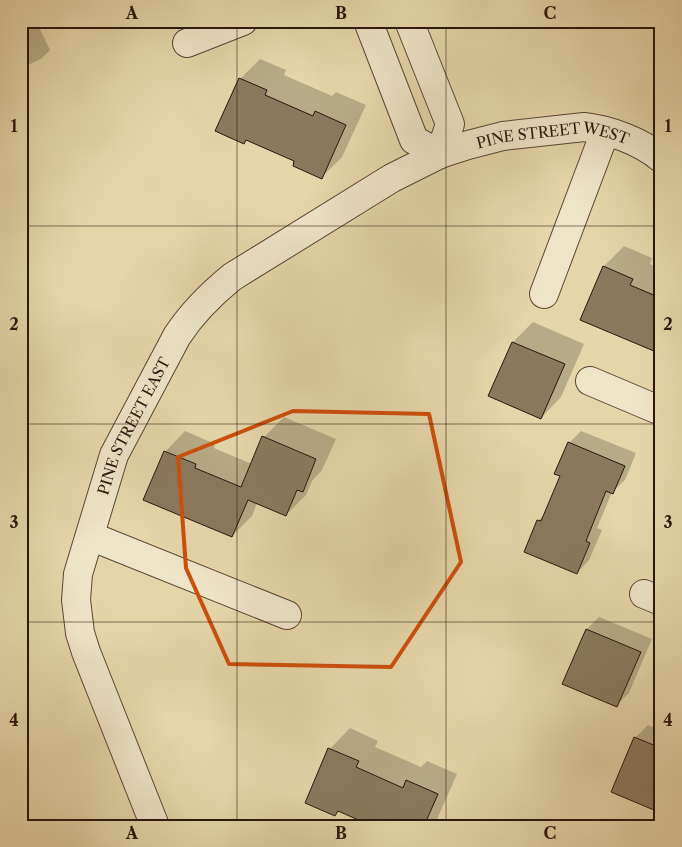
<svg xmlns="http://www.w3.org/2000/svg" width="682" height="847" viewBox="0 0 682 847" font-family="'Libre Caslon Text',serif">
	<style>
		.shadow { fill: #0003 }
		.building { fill: #8b795e; stroke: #2a150d }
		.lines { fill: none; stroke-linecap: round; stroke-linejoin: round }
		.minor-casing { stroke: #594534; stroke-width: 30 }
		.minor { stroke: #eee4c7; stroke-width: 28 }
		.marked { fill: none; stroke: #cc4f0c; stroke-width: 4; stroke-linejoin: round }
		.grid { fill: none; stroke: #2a150d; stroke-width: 1; stroke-opacity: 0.55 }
		.labels { text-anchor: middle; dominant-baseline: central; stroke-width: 4; stroke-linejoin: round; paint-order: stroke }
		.street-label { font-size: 15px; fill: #2a150d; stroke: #eee4c7 }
		.neatline { fill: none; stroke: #2a150d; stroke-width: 2 }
		.grid-label { font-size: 16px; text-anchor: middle; font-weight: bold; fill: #2a150d }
	</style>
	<rect width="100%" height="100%" fill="#e5d6a9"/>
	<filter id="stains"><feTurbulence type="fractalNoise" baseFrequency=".004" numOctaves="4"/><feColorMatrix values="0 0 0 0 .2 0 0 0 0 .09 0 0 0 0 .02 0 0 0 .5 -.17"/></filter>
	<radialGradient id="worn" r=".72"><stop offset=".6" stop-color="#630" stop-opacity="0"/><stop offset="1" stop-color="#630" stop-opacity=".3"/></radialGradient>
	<!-- shadow -->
	<g class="shadow">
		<path d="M21 21H36L50 50 41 59 21 68Z"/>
		<path d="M260 59 286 70 284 75 332 96 336 92 366 105 342 157 322 177 295 160 247 139 244 142 240 79Z"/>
		<path d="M624 246 652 258 650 264 661 269V353L581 319 604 266Z"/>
		<path d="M533 322 584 344 561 397 541 418 490 395 513 342Z"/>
		<path d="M284 417 336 439 322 470 312 481 306 495 286 515 257 503 252 516 232 536 165 452 185 431 215 444 214 448 252 464 264 437Z"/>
		<path d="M581 431 636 453 625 480 612 492 597 528 602 530 589 560 577 573 538 521 546 513 561 476 569 443Z"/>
		<path d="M599 617 652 639 629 693 617 705 564 683 587 629Z"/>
		<path d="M648 725 661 730V811L612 791 635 738Z"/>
		<path d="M350 728 378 741 375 747 421 767 427 761 457 774 434 826H375L339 810 335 815 306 802 330 749Z"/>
	</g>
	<!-- building -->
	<g class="building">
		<path d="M239 78 267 90 265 95 313 116 315 111 346 125 322 179 293 166 294 161 246 140 244 144 215 131Z"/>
		<path d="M603 266 633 279 630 285 656 296 655 300 661 302V354L580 320Z"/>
		<path d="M512 342 565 364 541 419 488 396Z"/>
		<path d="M262 436 316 459 303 492 297 490 286 516 248 500 232 537 143 500 164 451 196 464 195 468 241 487Z"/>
		<path d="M568 442 625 466 613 494 606 491 586 541 590 543 577 574 524 552 537 520 541 521 560 476 554 474Z"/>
		<path d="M586 629 641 652 617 707 562 684Z"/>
		<path d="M634 737 661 748V813L611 792Z"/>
		<path d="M328 748 359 761 356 767 403 788 406 780 438 794 424 826H372L338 811 335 816 305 803Z"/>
	</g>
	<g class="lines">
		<!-- minor casing -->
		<g class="minor-casing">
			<g id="minor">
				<path d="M368 21 414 140 440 154"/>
				<path d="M409 21 450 124 440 154"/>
				<path d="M187 43 243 21"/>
				<path d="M544 294 605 132"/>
				<path d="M590 381 661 411"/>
				<path d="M90 536 287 615"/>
				<path d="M644 594 661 601"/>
				<path id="s1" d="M155 826 86 652 80 633 76 600 78 574 114 455 177 336C192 313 210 295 232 277L392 178 440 154 468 145 503 136 584 127C610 130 640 141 661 158"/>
			</g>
		</g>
		<!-- minor -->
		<use href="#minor" class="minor"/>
	</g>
	<!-- marked area -->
	<path class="marked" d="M293 411 429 414 461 562 391 667 229 664 186 568 178 457Z"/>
	<!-- grid -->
	<path class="grid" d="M237 21V826M446 21V826M21 226H661M21 424H661M21 622H661"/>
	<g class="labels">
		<!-- street labels -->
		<g class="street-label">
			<text stroke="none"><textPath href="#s1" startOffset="964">PINE STREET WEST</textPath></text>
			<text stroke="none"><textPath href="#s1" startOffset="425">PINE STREET EAST</textPath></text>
		</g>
	</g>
	<!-- margin -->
	<rect width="682" height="847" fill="none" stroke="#e5d6a9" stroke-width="55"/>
	<rect x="28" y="28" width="626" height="792" class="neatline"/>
	<g class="grid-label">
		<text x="132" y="19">A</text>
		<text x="341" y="19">B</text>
		<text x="550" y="19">C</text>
		<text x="14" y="132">1</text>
		<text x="668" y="132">1</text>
		<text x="14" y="330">2</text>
		<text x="668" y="330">2</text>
		<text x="14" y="528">3</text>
		<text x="668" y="528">3</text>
		<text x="14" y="726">4</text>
		<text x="668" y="726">4</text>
		<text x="132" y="839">A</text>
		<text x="341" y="839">B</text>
		<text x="550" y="839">C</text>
	</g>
	<rect width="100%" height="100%" filter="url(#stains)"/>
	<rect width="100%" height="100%" fill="url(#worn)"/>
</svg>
